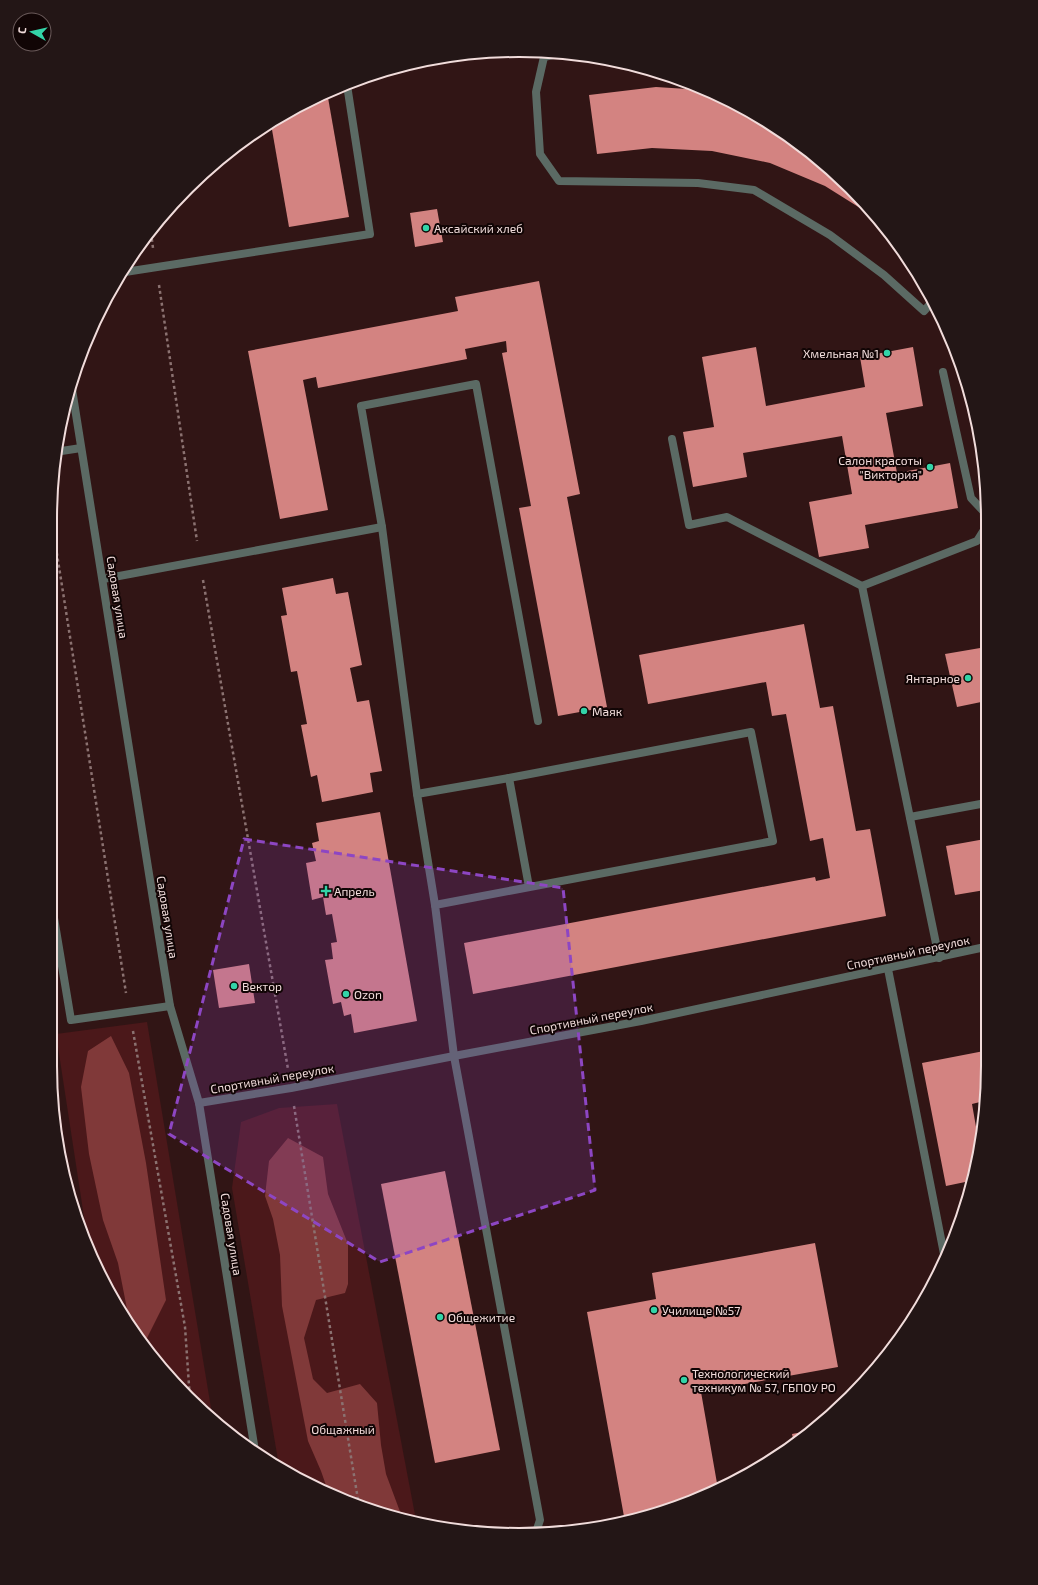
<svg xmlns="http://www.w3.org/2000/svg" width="1038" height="1585" viewBox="0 0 1038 1585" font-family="'Exo 2',sans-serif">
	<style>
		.green { fill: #4b181a }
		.forest { fill: #803939 }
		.building { fill: #d38381 }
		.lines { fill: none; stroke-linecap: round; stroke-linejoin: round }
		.path { stroke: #8b7271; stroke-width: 2.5; stroke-dasharray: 3 3; stroke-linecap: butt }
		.service { stroke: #5b6a64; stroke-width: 8 }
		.minor { stroke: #5b6a64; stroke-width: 8 }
		.tertiary { stroke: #5b6a64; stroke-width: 8 }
		.marked { fill: #8d46c3; fill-opacity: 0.2; stroke: #8d46c3; stroke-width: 3; stroke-dasharray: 8 5; stroke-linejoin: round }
		.poi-dot { fill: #33d4a8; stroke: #110505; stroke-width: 1.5 }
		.labels { text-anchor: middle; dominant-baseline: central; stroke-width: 4; stroke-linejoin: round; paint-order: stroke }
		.poi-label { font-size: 12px; fill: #f1dcdb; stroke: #110505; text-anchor: start }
		.street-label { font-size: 12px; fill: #f1dcdb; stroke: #110505 }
		.park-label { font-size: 12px; fill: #f2dbda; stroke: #110505 }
		.rim { fill: none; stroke: #f1dcdb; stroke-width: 2 }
	</style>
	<rect width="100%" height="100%" fill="#311515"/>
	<!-- green -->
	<g class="green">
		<path d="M147 1022 213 1420 187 1397 129 1327 88 1243 56 1034Z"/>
		<path d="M337 1104 416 1520 368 1510 311 1487 279 1466 232 1188 241 1122 279 1108Z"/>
	</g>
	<!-- forest -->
	<g class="forest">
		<path d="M111 1036 129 1073 146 1163 166 1300 144 1344 129 1327 125 1318 128 1314 118 1263 103 1220 89 1154 81 1087 88 1051Z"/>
		<path d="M288 1138 323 1157 328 1194 348 1244V1284L345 1293 316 1300 304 1338 313 1379 327 1393 360 1384 377 1403 381 1445 386 1474 402 1517 368 1510 329 1494 321 1471 308 1441 282 1306 280 1255 273 1219 265 1196 269 1161Z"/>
	</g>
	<!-- building -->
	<g class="building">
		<path d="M656 87 703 90 753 113 828 166 876 218 825 186 770 163 712 151 652 148 597 154 589 95Z"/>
		<path d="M327 92 349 217 289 227 271 124 311 98Z"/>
		<path d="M437 209 443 242 415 247 410 213Z"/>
		<path d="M539 281 580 494 567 497 607 707 558 716 519 508 531 506 502 353 507 352 506 341 465 349 467 359 318 388 316 377 303 380 328 510 280 519 248 351 458 311 455 297Z"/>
		<path d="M756 347 766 406 865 387 860 357 913 347 923 406 886 413 897 473 950 463 958 508 865 525 869 548 819 557 809 502 852 494 842 436 743 453 747 477 693 487 683 432 714 427 702 357Z"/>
		<path d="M960 366 972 398 979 439 975 440Z"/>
		<path d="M333 578 336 594 348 592 362 665 350 668 357 702 369 700 382 771 370 773 373 792 322 802 317 775 311 777 301 725 307 724 297 671 291 672 281 616 287 615 282 588Z"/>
		<path d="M804 624 820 708 833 706 856 831 870 829 886 916 473 994 464 943 815 877 816 881 830 878 823 838 810 841 786 714 772 716 766 682 648 704 639 655Z"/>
		<path d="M986 647V701L957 707 945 654Z"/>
		<path d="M380 812 417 1021 354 1033 351 1014 344 1016 341 1002 333 1004 325 960 333 959 331 943 337 942 332 914 326 915 323 897 312 900 306 863 316 861 312 843 319 841 316 823Z"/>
		<path d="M985 839V890L955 895 946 846Z"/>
		<path d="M249 964 255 1003 219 1008 213 970Z"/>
		<path d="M984 1051V1101L972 1104 979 1144 970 1181 946 1186 922 1063Z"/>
		<path d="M54 1073 72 1201H71L54 1127Z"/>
		<path d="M445 1171 500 1450 435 1463 381 1184Z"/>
		<path d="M815 1243 838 1367 701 1392 718 1489 699 1499 641 1519 625 1522 587 1312 656 1299 652 1273Z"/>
		<path d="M808 1431 794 1443 792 1434Z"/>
	</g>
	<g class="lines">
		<!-- path -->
		<g class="path">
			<path d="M151 233 153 248"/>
			<path d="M159 285 197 541"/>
			<path d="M54 535 126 993"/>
			<path d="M203 580 288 1069"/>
			<path d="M133 1031 185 1327 190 1400"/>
			<path d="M294 1106 359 1506"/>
		</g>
		<!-- service -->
		<g class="service">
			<path d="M561 53 544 57 536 92 540 154 559 181 698 183 754 190 830 235 884 275 924 311 933 301"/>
			<path d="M125 272 370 234 347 85"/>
			<path d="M943 372 971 498 987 515"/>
			<path d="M672 439 689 525 727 517 862 586 939 958"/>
			<path d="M55 452 81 448"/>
			<path d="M382 527 417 794 435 905"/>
			<path d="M103 579 382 527 361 406 476 384 538 721"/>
			<path d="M862 586 977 541 987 525"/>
			<path d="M417 794 509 778"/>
			<path d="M910 817 986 803"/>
			<path d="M529 887 509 778 751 732 773 841 435 905 454 1056 540 1520 536 1532"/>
			<path d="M54 918 71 1020 170 1006"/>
			<path d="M888 969 945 1259"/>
		</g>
		<!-- minor -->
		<path class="minor" d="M199 1103 291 1088 454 1056 641 1021 985 947"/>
		<!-- tertiary -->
		<path class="tertiary" d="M71 383 170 1006 199 1103 255 1451"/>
	</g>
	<!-- marked area -->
	<path class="marked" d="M244 839 563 888 595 1190 380 1262 169 1134Z"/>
	<!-- markers -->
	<g class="poi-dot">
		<circle cx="426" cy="228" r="4"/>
		<circle cx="887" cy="353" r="4"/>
		<circle cx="930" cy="467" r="4"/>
		<circle cx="968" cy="678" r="4"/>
		<circle cx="584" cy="711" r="4"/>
		<path d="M324 885h4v4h4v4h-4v4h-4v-4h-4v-4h4z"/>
		<circle cx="234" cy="986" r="4"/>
		<circle cx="346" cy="994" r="4"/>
		<circle cx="654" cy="1310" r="4"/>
		<circle cx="440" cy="1317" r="4"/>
		<circle cx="684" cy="1380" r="4"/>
	</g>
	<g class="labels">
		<!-- poi labels -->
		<g class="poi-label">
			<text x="434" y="228">Аксайский хлеб</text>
			<text x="879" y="353" text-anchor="end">Хмельная №1</text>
			<text x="922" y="460" text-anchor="end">Салон красоты<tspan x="922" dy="14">"Виктория"</tspan></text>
			<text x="960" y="678" text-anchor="end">Янтарное</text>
			<text x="592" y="711">Маяк</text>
			<text x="334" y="891">Апрель</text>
			<text x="242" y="986">Вектор</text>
			<text x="354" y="994">Ozon</text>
			<text x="662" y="1310">Училище №57</text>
			<text x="448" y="1317">Общежитие</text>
			<text x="692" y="1373">Технологический<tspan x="692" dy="14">техникум № 57, ГБПОУ РО</tspan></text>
		</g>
		<!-- street labels -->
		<g class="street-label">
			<text transform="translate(118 597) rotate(81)">Садовая улица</text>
			<text transform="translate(168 917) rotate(81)">Садовая улица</text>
			<text transform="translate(908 952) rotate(-12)">Спортивный переулок</text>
			<text transform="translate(591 1018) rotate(-11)">Спортивный переулок</text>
			<text transform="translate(272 1078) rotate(-10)">Спортивный переулок</text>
			<text transform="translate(232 1234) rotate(81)">Садовая улица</text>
		</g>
		<!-- park labels -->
		<g class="park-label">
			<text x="343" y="1429">Общажный</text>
		</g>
	</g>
	<!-- crop -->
	<path d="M0 0H1038V1585H0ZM519 57H519A462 462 0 0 1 981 519V1066A462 462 0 0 1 519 1528H519A462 462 0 0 1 57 1066V519A462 462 0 0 1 519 57Z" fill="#231616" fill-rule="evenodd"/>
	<path class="rim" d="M519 57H519A462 462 0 0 1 981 519V1066A462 462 0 0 1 519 1528H519A462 462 0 0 1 57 1066V519A462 462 0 0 1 519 57Z"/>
	<!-- north arrow -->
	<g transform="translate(32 32) rotate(278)"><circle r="19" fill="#110505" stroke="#6b5b5b"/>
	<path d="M0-3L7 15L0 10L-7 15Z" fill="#33d4a8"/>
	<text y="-6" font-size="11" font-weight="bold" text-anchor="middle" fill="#f1dcdb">С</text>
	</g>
</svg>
